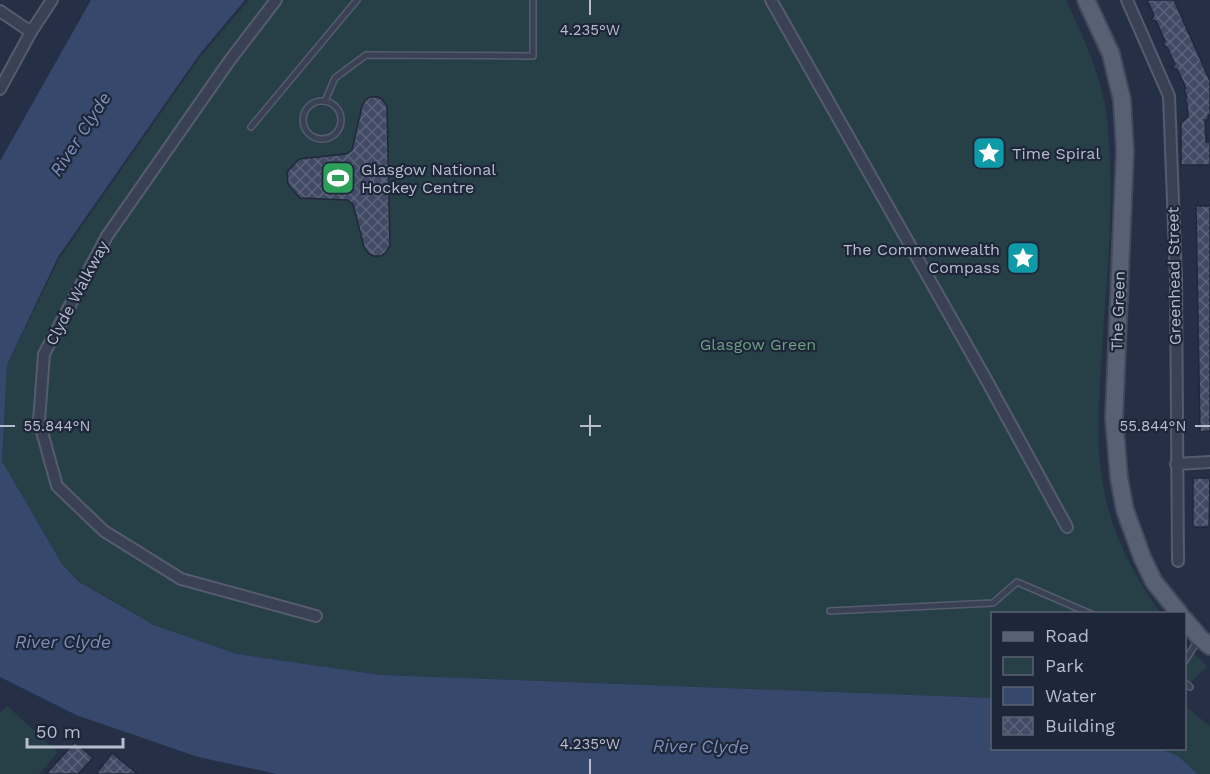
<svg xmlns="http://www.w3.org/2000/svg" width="1210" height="774" viewBox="0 0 1210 774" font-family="'Work Sans',sans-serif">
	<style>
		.park { fill: #273f46 }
		.water { fill: #37486d }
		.building { fill: url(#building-cross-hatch); stroke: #20283c; stroke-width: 1.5 }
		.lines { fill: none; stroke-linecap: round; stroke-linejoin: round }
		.lane-casing { stroke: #555c6f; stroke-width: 8 }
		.street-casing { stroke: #555c6f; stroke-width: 14 }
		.primary-casing { stroke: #434a5e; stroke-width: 20 }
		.lane { stroke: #3a4154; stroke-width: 5 }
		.street { stroke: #3a4154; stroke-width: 10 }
		.primary { stroke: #586074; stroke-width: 16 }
		.ticks { fill: none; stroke: #b7bdce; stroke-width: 2 }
		.labels { text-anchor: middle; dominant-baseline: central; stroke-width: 4.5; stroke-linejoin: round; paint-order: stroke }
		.poi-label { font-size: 16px; fill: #b7bdce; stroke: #1e263a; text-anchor: start }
		.street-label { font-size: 16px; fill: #b7bdce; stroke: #1e263a }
		.park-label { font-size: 16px; fill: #6ca07f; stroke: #1e263a }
		.water-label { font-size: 18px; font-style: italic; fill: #7c8eb7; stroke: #1e263a }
		.ticks-label { font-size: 15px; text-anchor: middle; fill: #b7bdce; stroke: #1e263a; stroke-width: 4.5; stroke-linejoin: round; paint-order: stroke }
	</style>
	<defs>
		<pattern id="building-cross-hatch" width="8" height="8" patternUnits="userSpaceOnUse" patternTransform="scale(1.5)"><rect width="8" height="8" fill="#424b65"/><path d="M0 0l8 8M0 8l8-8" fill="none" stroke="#5b637a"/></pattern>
	</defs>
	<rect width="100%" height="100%" fill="#252f45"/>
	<!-- park -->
	<g class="park">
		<path d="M249 0H1066C1084 39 1102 76 1107 119 1116 199 1106 285 1101 364 1099 402 1096 441 1102 478 1109 528 1131 573 1161 613L992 614V698L381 675 237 654 154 625 79 581 62 564 2 461 7 365 59 259 200 57Z"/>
		<path d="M1184 644 1207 666 1185 689H1184Z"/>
		<path d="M7 706 58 752 39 774H0V713Z"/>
		<path d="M1185 706 1210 726V774H1198L1178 756 1161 749 1184 748Z"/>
	</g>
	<!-- water -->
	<path class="water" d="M91 0H245L199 55 58 257 7 365 2 461 62 564 78 581 154 625 237 654 381 675 992 698V748L1161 749 1178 756 1198 774H277L198 757 76 715 0 677V161Z"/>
	<!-- building -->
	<g class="building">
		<path d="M1147 0H1174L1210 81V115H1208V120H1205L1206 142H1210V165H1181V123L1188 117 1187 103 1185 100 1187 97 1184 90 1186 88 1177 69 1172 68 1175 64 1167 47 1163 45 1165 41 1156 21 1151 20 1154 15Z"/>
		<path d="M370 97H378L383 100 387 107 390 245 386 252 381 256H373L368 253 364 247 353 204 347 200 300 198 288 184 287 172 299 159 346 154 352 150 362 106 365 101Z"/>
		<path d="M1196 206H1210V431L1200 432Z"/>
		<path d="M1193 478H1210L1209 527H1193Z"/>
		<path d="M75 742 93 758 78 774H46Z"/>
		<path d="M112 753 138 774H96Z"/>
	</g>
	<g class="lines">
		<!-- lane casing -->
		<g class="lane-casing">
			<g id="lane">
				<path d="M325 101 335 78 366 55 533 56V0"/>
				<circle cx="322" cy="120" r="19"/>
				<path d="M251 127 357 0"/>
				<path d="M830 611 993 603 1017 582 1091 614"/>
				<path d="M1184 662 1199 639"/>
				<path d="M1184 682 1190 687"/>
			</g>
		</g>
		<!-- street casing -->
		<g class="street-casing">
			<g id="street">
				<path d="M276 0 230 60 107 236 44 354 39 421 57 486 104 531 181 579 316 616"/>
				<path d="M771 0 987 381 1067 527"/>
				<path d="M1127 0 1169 96 1176 279 1178 561"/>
				<path d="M0 11 31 32"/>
				<path d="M0 89 31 32 52 0"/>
				<path d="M1176 464 1210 462"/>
			</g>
		</g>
		<!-- primary casing -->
		<g class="primary-casing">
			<g id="primary">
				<path d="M1086 0 1111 54 1122 100 1125 151 1114 418 1119 478 1125 510 1142 557 1154 582 1180 614"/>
				<path d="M1184 619 1200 638 1210 646"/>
			</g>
		</g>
		<!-- lane -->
		<use href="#lane" class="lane"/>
		<!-- street -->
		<use href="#street" class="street"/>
		<!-- primary -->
		<use href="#primary" class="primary"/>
	</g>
	<!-- ticks -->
	<path class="ticks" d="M590 0V15M590 415V436M0 426H15M580 426H601M1195 426H1210M590 759V774"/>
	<!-- icons -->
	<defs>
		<g id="sight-square" transform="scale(1.725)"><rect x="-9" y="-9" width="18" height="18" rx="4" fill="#0f9aa8" stroke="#1e263a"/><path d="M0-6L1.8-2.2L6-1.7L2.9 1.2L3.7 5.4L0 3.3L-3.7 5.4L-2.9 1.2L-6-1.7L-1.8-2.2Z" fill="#fff"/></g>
		<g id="stadium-square" transform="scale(1.725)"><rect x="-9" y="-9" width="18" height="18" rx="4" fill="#2e9e5b" stroke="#1e263a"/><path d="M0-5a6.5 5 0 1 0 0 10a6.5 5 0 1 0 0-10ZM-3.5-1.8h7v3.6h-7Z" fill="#fff"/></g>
	</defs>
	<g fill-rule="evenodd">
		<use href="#sight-square" x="989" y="153"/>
		<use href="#stadium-square" x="338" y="178"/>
		<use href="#sight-square" x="1023" y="258"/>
	</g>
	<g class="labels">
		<!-- poi labels -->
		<g class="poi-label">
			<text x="1012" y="153">Time Spiral</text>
			<text x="361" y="169">Glasgow National<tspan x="361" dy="18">Hockey Centre</tspan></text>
			<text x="1000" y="249" text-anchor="end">The Commonwealth<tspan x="1000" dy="18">Compass</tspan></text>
		</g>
		<!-- street labels -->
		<g class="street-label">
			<text transform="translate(1174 276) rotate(-91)">Greenhead Street</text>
			<text transform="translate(77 293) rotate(-62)">Clyde Walkway</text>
			<text transform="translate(1118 311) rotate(-88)">The Green</text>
		</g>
		<!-- park labels -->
		<g class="park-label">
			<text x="758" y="344">Glasgow Green</text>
		</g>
		<!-- water labels -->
		<g class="water-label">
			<text transform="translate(80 134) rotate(-57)">River Clyde</text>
			<text x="63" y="641">River Clyde</text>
			<text transform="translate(701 746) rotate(1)">River Clyde</text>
		</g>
	</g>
	<g class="ticks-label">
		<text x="590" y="35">4.235°W</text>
		<text x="57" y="431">55.844°N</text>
		<text x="1153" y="431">55.844°N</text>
		<text x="590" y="749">4.235°W</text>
	</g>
	<!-- legend -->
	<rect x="991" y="612" width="195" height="138" fill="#1e263a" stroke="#5b6275" stroke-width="1.5"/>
	<rect x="1003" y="632" width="30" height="9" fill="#586074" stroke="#5b6275" stroke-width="1.5"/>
	<text x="1045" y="642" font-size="18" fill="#b7bdce">Road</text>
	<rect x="1003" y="657" width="30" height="18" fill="#273f46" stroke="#5b6275" stroke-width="1.5"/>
	<text x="1045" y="672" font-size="18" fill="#b7bdce">Park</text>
	<rect x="1003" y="687" width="30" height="18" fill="#37486d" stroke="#5b6275" stroke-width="1.5"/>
	<text x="1045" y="702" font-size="18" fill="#b7bdce">Water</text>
	<rect x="1003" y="717" width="30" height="18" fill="url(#building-cross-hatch)" stroke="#5b6275" stroke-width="1.5"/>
	<text x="1045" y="732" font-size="18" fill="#b7bdce">Building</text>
	<!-- scale -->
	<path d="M27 738v9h96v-9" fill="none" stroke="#b7bdce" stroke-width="3"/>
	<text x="36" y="738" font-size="18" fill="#b7bdce" stroke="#1e263a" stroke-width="4.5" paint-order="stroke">50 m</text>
</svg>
